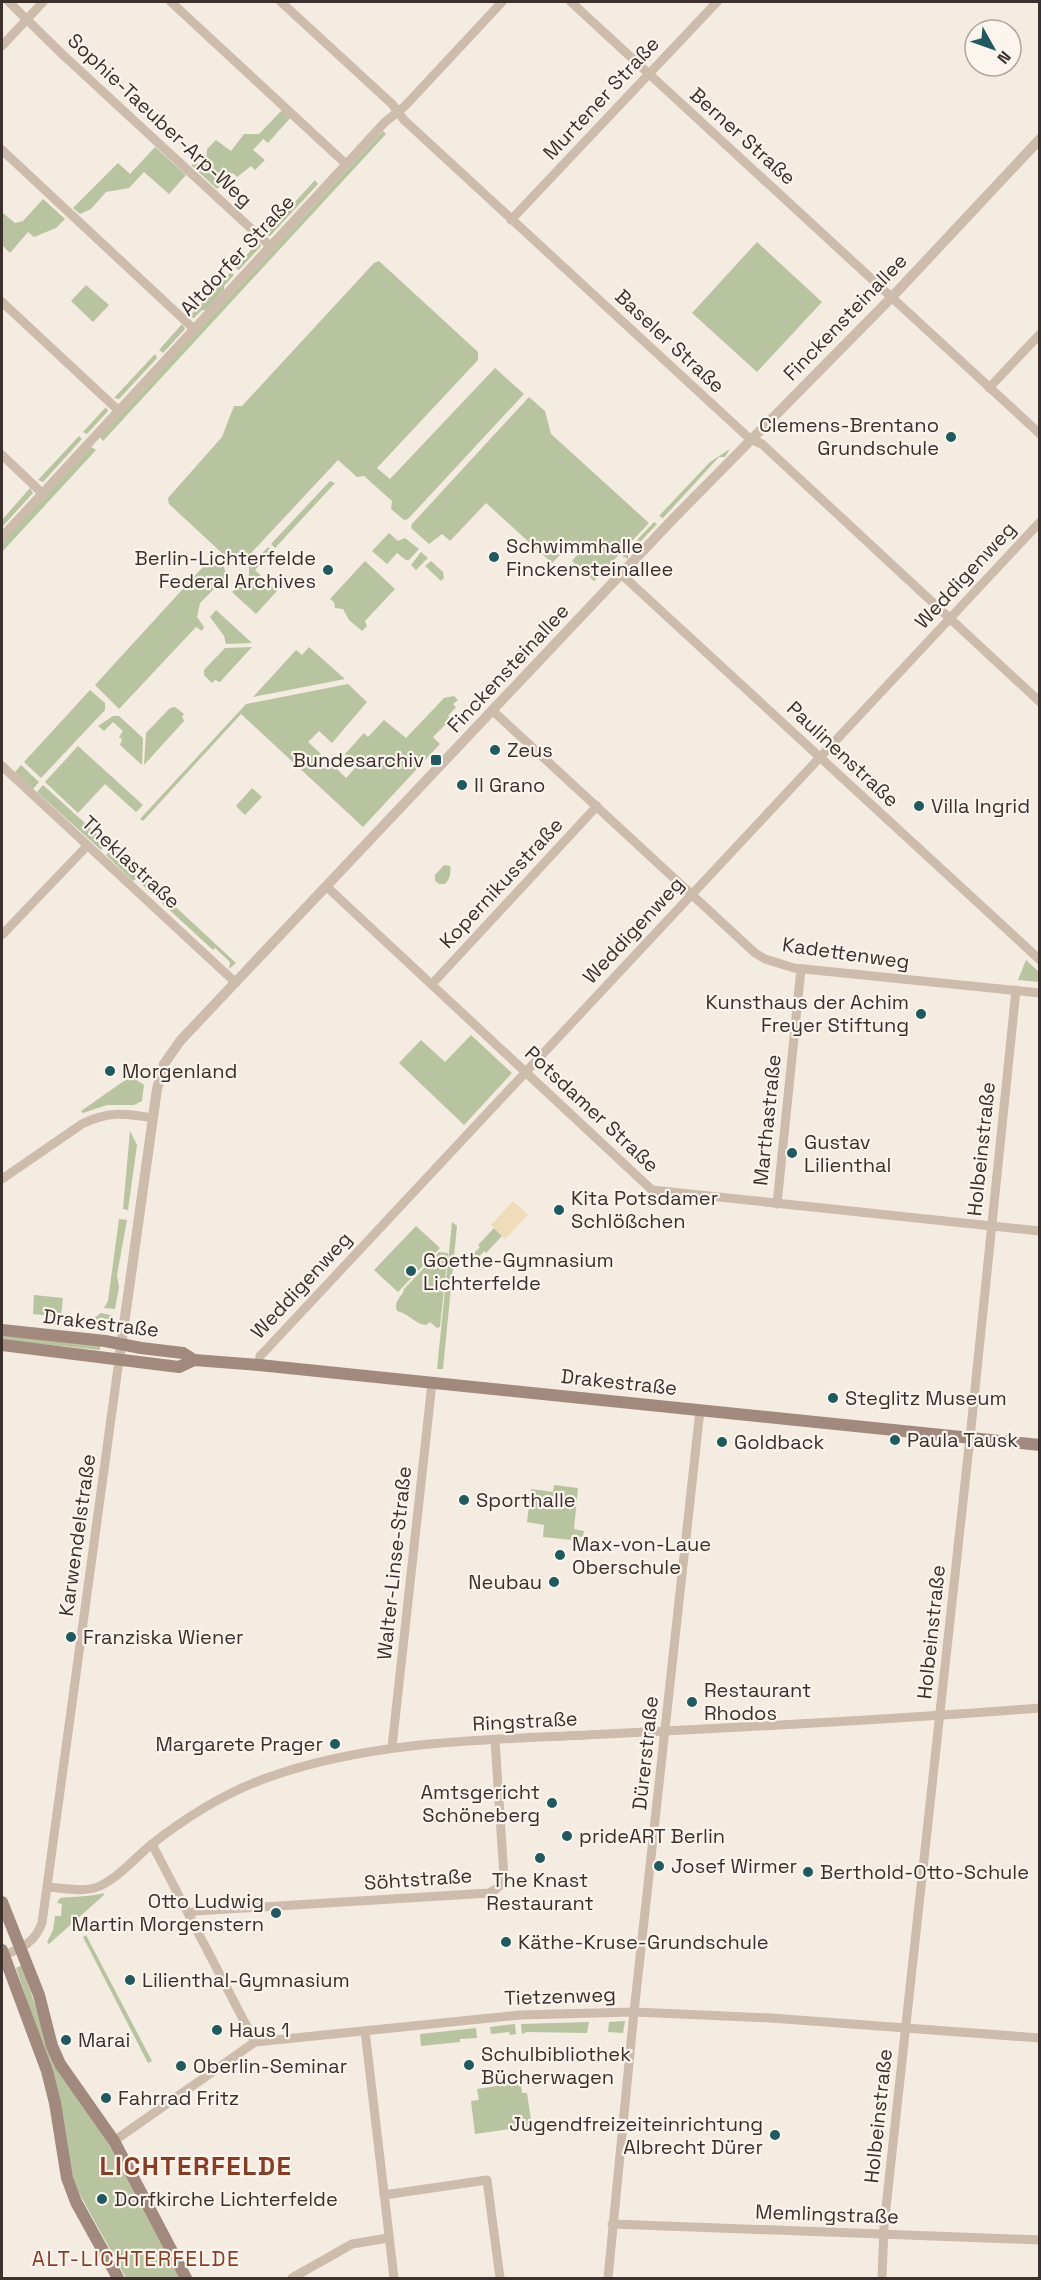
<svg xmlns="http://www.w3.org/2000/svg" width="1041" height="2280" viewBox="0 0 1041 2280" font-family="'Space Grotesk',sans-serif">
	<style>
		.green { fill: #b8c4a0 }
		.sand { fill: #efdcb8 }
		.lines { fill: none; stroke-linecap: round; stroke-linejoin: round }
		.minor { stroke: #cdbbac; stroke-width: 9 }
		.tertiary { stroke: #cdbbac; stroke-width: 10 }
		.secondary { stroke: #a18a7d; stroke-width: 12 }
		.poi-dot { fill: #1f5a5e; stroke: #fbf5ee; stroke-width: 2 }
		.labels { text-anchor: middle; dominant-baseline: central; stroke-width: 4.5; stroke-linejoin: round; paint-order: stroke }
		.street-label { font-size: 20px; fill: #3b302b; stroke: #fbf5ee }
		.poi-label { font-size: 20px; fill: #3b302b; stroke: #fbf5ee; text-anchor: start }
		.neighbourhood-label { font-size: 21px; letter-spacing: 1.5px; fill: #8c3b22; stroke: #fbf5ee }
		.district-label { font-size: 26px; font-weight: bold; letter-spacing: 1.5px; fill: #8c3b22; stroke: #fbf5ee }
	</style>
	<rect width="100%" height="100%" fill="#f4ebe1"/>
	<!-- green -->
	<g class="green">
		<path d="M283 109 292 116 268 143 263 139 253 150 265 160 255 170 251 166 237 177 233 173 217 189 191 165 206 162 207 149 216 140 231 151 244 134H259Z"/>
		<path d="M383 131 386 134 103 441 100 437Z"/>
		<path d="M155 147 186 175 169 194 144 172 129 188 106 192 91 209 80 214 73 208 118 163 130 174Z"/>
		<path d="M315 180 318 184 270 236 265 235Z"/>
		<path d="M43 199 65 219 56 228 34 237 28 232 10 253 2 245V215L3 213 15 223 23 221Z"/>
		<path d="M259 241 261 246 239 270 235 268Z"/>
		<path d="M757 242 822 302 757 372 692 313Z"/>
		<path d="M379 261 478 352V360L377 468 390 479 495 368 524 394 408 519 404 520 391 509 392 501 364 476 357 477 338 460 240 565 223 554 169 504 168 498 222 437 234 406H242L374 263Z"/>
		<path d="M231 272 234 275 224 286V290L206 310H202L194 318 189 317Z"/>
		<path d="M86 285 109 305 93 322 71 301Z"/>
		<path d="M182 324 185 329 163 353 159 350Z"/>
		<path d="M155 354 157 358 119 399 114 398Z"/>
		<path d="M529 397 545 411 551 434 649 523 594 581 572 561 578 554 569 546 552 563 486 503 450 541 442 534 429 544 411 528 412 524Z"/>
		<path d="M106 407 108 411 87 434 83 432Z"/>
		<path d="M79 436 82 439 43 482 38 480Z"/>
		<path d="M91 447 96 450 2 552V543Z"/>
		<path d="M730 449 725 457H719L663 518 659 516 710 462Z"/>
		<path d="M330 481 335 483 275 548 271 544Z"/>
		<path d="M30 488 33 493 2 527V520Z"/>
		<path d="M654 522 657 524 628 555V559L622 556Z"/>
		<path d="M389 533 398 541 405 538 419 549 409 560H406L397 553 387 564 372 551Z"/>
		<path d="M268 547 272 551 255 570 277 591 256 614 232 592 249 575V567Z"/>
		<path d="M421 552 428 558 416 570 411 565Z"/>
		<path d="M213 556 223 565 227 576 200 603 197 617 204 627 202 631 196 627 119 709 95 685Z"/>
		<path d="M365 561 395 589 365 621 367 626 362 631 349 620 343 609 335 608 334 602 330 599Z"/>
		<path d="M431 561 443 572 444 578 441 581 425 566Z"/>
		<path d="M216 610 252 643 226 644 224 636 210 617Z"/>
		<path d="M252 647 220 682 215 680 212 683 204 675V670L225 648Z"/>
		<path d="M309 647 345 679 253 697 296 650 302 655Z"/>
		<path d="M348 684 367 702 332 743 319 731 308 742 321 754 319 761 321 767 328 769 334 766 346 778 357 766 345 754 364 733 368 737 384 720 406 738 444 698 454 696 458 700 453 704 456 707 448 716 451 719 433 737 440 744 363 827 241 714 143 821 140 819 246 704Z"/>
		<path d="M90 690 105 703V710L41 778 24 762Z"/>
		<path d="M175 707 184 714 182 716 184 721 144 765 146 733 170 708Z"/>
		<path d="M113 716H119L143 738 142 765 120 745 122 739 119 737 123 731 113 722 104 731 98 726Z"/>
		<path d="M78 746 143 805 136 812 105 784 78 813 45 782Z"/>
		<path d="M21 765 39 782 33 789 15 772Z"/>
		<path d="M43 785 107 843 101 850 37 792Z"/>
		<path d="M252 788 262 797 245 815 236 806Z"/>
		<path d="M112 848 236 963 229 969 230 962 215 948 213 950 136 879 133 881 106 855Z"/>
		<path d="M444 865 450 866C451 873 450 879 445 884H439L435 881V875Z"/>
		<path d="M1026 960 1039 972V982L1018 980Z"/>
		<path d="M471 1035 512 1073 464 1125 399 1063 421 1040 445 1062Z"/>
		<path d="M131 1076 144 1085 142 1101 134 1105H107L83 1113 81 1111Z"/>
		<path d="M130 1131 137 1145 128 1210 123 1209Z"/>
		<path d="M119 1219 127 1220 117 1275 119 1287 115 1309 104 1308 108 1301Z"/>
		<path d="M452 1222 457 1226 443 1369H437Z"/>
		<path d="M416 1226 440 1248 398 1292 374 1270Z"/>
		<path d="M494 1228 502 1236 486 1253 484 1251 478 1258 473 1254 480 1247 478 1245Z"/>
		<path d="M439 1252 448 1253 440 1327 437 1328 430 1322 426 1325C415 1324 408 1313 397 1311 393 1300 403 1297 404 1289Z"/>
		<path d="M34 1295 63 1298 61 1317 33 1314Z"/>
		<path d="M101 1313 114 1316 113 1323 102 1327 76 1325 89 1322Z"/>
		<path d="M2 1336 100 1346V1350L2 1340Z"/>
		<path d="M554 1485 578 1488 574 1529 584 1531 583 1537 573 1536 572 1540 543 1537 544 1525 527 1522 531 1489 553 1492Z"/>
		<path d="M103 1893 104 1895 49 1944 47 1942 53 1930 55 1916H61L62 1904 57 1903C58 1901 59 1899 60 1898 63 1897 93 1897 103 1893Z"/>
		<path d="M86 1935 152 2061 148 2063 83 1937Z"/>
		<path d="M22 1965 38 2014 181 2278H126L74 2184 56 2085 16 1968Z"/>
		<path d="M625 2021 623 2033 608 2032 609 2022Z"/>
		<path d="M589 2022 587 2033 527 2032 522 2034 521 2024Z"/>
		<path d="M515 2024 516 2034 510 2035 509 2032 491 2034 490 2027Z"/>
		<path d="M476 2028 477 2038 460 2039V2042L421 2046 420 2034Z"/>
		<path d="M521 2082 522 2093H527L532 2126 475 2134 471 2101 479 2100 477 2089Z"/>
	</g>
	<!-- sand -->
	<path class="sand" d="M513 1201 528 1215 505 1239 491 1225Z"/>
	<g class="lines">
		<!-- minor -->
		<g class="minor">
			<path d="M9 2 62 54 270 246"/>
			<path d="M171 2 346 164"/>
			<path d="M281 2 392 104 404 120 750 439 762 444 1040 702"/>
			<path d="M571 2 1040 434"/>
			<path d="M2 46 43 2"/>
			<path d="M2 150 194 329"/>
			<path d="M511 220 717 2"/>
			<path d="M2 302 119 411"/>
			<path d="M989 388 1040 334"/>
			<path d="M2 455 42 493"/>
			<path d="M2 537 385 122 405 106 502 2"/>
			<path d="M621 574 1040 960"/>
			<path d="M492 710 755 953 765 959 794 968 1040 993"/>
			<path d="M2 766 236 983"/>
			<path d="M327 887 652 1190 1040 1231"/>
			<path d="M2 935 87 846"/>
			<path d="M432 984 597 806"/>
			<path d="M2 1179 82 1124C108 1111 125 1113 153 1118"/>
			<path d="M777 1204 801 969"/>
			<path d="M259 1365 260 1356 265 1351 1040 522"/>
			<path d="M392 1747 432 1383"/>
			<path d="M152 1844 255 2042"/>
			<path d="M48 1887C65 1888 84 1893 100 1886 120 1876 135 1858 152 1844 189 1815 234 1788 278 1774 384 1739 496 1740 606 1734 750 1727 895 1719 1040 1708"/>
			<path d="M190 1914 195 1911 489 1893C497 1889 501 1886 504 1877L495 1740"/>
			<path d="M2 1956C21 1948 34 1944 42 1923L119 1360"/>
			<path d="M365 2031 394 2278"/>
			<path d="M114 2141 255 2042 520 2015 634 2012 771 2018 1040 2038"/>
			<path d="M384 2195 487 2180 500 2278"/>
			<path d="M612 2224 1040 2240"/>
			<path d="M292 2278 352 2244 388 2238"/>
			<path d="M608 2278 634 2012 700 1410"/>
			<path d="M882 2278 884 2226 971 1428 1016 990"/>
		</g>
		<!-- tertiary -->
		<path class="tertiary" d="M119 1360 157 1089 164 1064 180 1041 673 519 892 297 1040 139"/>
		<!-- secondary -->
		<g class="secondary">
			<path d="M2 1330 105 1341 141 1348 183 1353 194 1360"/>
			<path d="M2 1345 179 1367 194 1360 259 1365 1040 1445"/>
			<path d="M2 1902 39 1995 52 2046 60 2064 114 2141 186 2278"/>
			<path d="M2 1950 47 2071 55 2103 67 2178 76 2202 118 2278"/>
		</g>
	</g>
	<!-- markers -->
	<g class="poi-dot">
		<circle cx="951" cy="437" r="6"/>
		<circle cx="494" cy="557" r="6"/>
		<circle cx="328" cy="570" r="6"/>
		<circle cx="495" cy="750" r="6"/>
		<rect x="430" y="754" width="12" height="12" rx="3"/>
		<circle cx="462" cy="785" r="6"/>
		<circle cx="919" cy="806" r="6"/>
		<circle cx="921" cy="1014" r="6"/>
		<circle cx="110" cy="1071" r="6"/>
		<circle cx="792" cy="1153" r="6"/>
		<circle cx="559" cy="1210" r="6"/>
		<circle cx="411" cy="1271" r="6"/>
		<circle cx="833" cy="1398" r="6"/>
		<circle cx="895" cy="1440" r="6"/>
		<circle cx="722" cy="1442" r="6"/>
		<circle cx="464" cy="1500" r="6"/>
		<circle cx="560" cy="1555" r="6"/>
		<circle cx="554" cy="1582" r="6"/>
		<circle cx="71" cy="1637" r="6"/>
		<circle cx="692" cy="1702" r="6"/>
		<circle cx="335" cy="1744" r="6"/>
		<circle cx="552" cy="1803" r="6"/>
		<circle cx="567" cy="1836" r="6"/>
		<circle cx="540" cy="1858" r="6"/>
		<circle cx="659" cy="1866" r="6"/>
		<circle cx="808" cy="1872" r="6"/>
		<circle cx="276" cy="1913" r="6"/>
		<circle cx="506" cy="1942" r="6"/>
		<circle cx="130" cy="1980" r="6"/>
		<circle cx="217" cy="2030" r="6"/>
		<circle cx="66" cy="2040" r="6"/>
		<circle cx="469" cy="2065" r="6"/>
		<circle cx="181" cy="2066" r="6"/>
		<circle cx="106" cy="2098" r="6"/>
		<circle cx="775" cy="2135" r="6"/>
		<circle cx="102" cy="2199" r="6"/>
	</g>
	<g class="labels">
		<!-- street labels -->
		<g class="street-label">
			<text transform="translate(601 98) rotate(-47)">Murtener Straße</text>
			<text transform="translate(160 120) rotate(43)">Sophie-Taeuber-Arp-Weg</text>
			<text transform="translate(743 136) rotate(42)">Berner Straße</text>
			<text transform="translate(237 255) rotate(-47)">Altdorfer Straße</text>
			<text transform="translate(845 317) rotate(-46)">Finckensteinallee</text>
			<text transform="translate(670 341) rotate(43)">Baseler Straße</text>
			<text transform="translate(965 575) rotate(-47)">Weddigenweg</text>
			<text transform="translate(508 668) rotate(-47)">Finckensteinallee</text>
			<text transform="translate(843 754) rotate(43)">Paulinenstraße</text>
			<text transform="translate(131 862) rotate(43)">Theklastraße</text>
			<text transform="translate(501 883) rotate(-47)">Kopernikusstraße</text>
			<text transform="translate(633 930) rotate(-47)">Weddigenweg</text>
			<text transform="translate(846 953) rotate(8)">Kadettenweg</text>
			<text transform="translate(592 1109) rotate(43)">Potsdamer Straße</text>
			<text transform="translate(767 1120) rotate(-84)">Marthastraße</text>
			<text transform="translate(981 1149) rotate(-84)">Holbeinstraße</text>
			<text transform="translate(301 1285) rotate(-47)">Weddigenweg</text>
			<text transform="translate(101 1323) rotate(7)">Drakestraße</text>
			<text transform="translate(619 1382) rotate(6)">Drakestraße</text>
			<text transform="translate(77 1535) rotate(-82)">Karwendelstraße</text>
			<text transform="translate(394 1563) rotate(-84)">Walter-Linse-Straße</text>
			<text transform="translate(931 1632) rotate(-84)">Holbeinstraße</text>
			<text transform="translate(525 1721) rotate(-3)">Ringstraße</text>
			<text transform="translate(645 1753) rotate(-84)">Dürerstraße</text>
			<text transform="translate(418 1879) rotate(-4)">Söhtstraße</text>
			<text transform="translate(560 1996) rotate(-2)">Tietzenweg</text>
			<text transform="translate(878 2116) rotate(-84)">Holbeinstraße</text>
			<text transform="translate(827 2214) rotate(2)">Memlingstraße</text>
		</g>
		<!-- poi labels -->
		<g class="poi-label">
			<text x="939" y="425" text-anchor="end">Clemens-Brentano<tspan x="939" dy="23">Grundschule</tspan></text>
			<text x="506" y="546">Schwimmhalle<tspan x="506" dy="23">Finckensteinallee</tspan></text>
			<text x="316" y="558" text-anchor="end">Berlin-Lichterfelde<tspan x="316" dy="23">Federal Archives</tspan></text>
			<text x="507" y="750">Zeus</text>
			<text x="424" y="760" text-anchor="end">Bundesarchiv</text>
			<text x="474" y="785">Il Grano</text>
			<text x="931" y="806">Villa Ingrid</text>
			<text x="909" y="1002" text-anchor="end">Kunsthaus der Achim<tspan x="909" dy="23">Freyer Stiftung</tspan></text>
			<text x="122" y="1071">Morgenland</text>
			<text x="804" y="1142">Gustav<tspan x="804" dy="23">Lilienthal</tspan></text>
			<text x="571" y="1198">Kita Potsdamer<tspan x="571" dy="23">Schlößchen</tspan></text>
			<text x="423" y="1260">Goethe-Gymnasium<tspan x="423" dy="23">Lichterfelde</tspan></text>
			<text x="845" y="1398">Steglitz Museum</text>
			<text x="907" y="1440">Paula Tausk</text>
			<text x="734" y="1442">Goldback</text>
			<text x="476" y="1500">Sporthalle</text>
			<text x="572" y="1544">Max-von-Laue<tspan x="572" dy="23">Oberschule</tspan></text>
			<text x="542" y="1582" text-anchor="end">Neubau</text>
			<text x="83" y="1637">Franziska Wiener</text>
			<text x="704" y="1690">Restaurant<tspan x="704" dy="23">Rhodos</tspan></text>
			<text x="323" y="1744" text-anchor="end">Margarete Prager</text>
			<text x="540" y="1792" text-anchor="end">Amtsgericht<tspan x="540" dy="23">Schöneberg</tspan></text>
			<text x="579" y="1836">prideART Berlin</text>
			<text x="671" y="1866">Josef Wirmer</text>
			<text x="820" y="1872">Berthold-Otto-Schule</text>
			<text x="540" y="1880" text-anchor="middle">The Knast<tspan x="540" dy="23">Restaurant</tspan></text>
			<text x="264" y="1901" text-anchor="end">Otto Ludwig<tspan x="264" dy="23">Martin Morgenstern</tspan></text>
			<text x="518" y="1942">Käthe-Kruse-Grundschule</text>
			<text x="142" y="1980">Lilienthal-Gymnasium</text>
			<text x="229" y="2030">Haus 1</text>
			<text x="78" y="2040">Marai</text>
			<text x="481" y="2054">Schulbibliothek<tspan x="481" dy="23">Bücherwagen</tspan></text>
			<text x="193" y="2066">Oberlin-Seminar</text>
			<text x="118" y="2098">Fahrrad Fritz</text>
			<text x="763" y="2124" text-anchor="end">Jugendfreizeiteinrichtung<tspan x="763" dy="23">Albrecht Dürer</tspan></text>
			<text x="114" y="2199">Dorfkirche Lichterfelde</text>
		</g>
		<!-- neighbourhood labels -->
		<g class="neighbourhood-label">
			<text x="136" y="2258">ALT-LICHTERFELDE</text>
		</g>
		<!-- district labels -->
		<g class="district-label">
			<text x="196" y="2166">LICHTERFELDE</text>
		</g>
	</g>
	<!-- border -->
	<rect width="1041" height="2280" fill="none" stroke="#3b302b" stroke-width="6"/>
	<!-- north arrow -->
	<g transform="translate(993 48) rotate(130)"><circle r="28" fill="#fbf5ee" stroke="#aea6a0" stroke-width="1.5"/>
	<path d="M0-4.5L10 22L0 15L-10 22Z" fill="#1f5a5e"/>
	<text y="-9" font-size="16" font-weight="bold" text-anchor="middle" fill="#3b302b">N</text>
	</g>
</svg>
